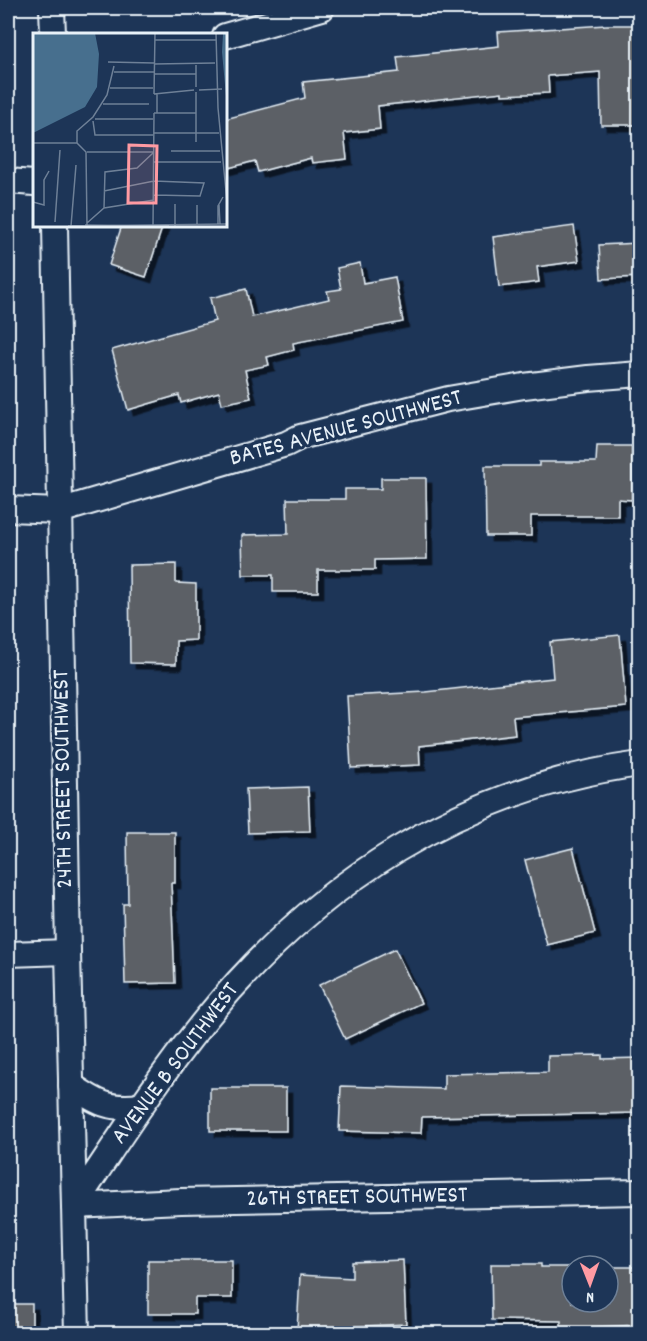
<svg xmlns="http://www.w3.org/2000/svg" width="647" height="1341" viewBox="0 0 647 1341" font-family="Dekko,sans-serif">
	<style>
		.building { fill: #5b6066; stroke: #e8f1f8; stroke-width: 1.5; filter: url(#shadow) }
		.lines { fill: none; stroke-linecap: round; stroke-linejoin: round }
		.minor-casing { stroke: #e8f1f8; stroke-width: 28 }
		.minor { stroke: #1d3557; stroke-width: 24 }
		.labels { text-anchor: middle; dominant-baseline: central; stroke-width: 6; stroke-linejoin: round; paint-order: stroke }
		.street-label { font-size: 24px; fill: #e8f1f8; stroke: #1d3557 }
		.inset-road { fill: none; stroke: #6e8097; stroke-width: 1.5 }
		.view { fill: #ff9aa2; fill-opacity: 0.15; stroke: #ff9aa2; stroke-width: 3 }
		.inset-edge { fill: none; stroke: #e8f1f8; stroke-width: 3 }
	</style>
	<defs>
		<filter id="shadow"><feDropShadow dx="5.5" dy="5.5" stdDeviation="0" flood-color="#0009"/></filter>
	</defs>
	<rect width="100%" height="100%" fill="#1d3557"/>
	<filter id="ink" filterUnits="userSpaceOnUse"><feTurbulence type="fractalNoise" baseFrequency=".0167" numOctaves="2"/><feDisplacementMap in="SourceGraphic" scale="12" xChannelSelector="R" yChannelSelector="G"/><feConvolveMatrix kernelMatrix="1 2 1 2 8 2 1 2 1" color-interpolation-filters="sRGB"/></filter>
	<g filter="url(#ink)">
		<!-- building -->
		<g class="building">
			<path d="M606 25H639V125H601L600 72 548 76 549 93 502 95V92L378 106 380 129 344 133 347 159 312 163 311 158 258 172 255 161 225 169V119L305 98 303 82 399 72 397 57 499 46 498 32Z"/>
			<path d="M122 225H163L146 277 109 265Z"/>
			<path d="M574 226 579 261 537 267 539 282 499 287 493 237Z"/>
			<path d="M639 243V277L601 279 599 245Z"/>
			<path d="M360 263 363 283 395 277 403 322 293 343 294 350 267 357 269 365 245 370 251 398 222 404 219 392 181 403 179 395 128 410 112 350 215 321 210 298 246 289 252 317 329 299 327 291 341 289 337 268Z"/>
			<path d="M597 446H632V500L618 499V516H531V536H486L485 466H539V462H596Z"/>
			<path d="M381 478H426L427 559 375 560V570H318V592H273V575H243L242 535 288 534 287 499H345V489H381Z"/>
			<path d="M176 564V583L196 584V640L176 641V664L130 663 129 565Z"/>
			<path d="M620 635 626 707 513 717 515 735 419 746 420 765 351 768 347 696 426 692 553 678 550 642Z"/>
			<path d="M308 787 310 831 248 833 246 789Z"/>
			<path d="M127 832H175V883H171L175 983 125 984 123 904H128Z"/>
			<path d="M573 848 595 933 547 945 525 860Z"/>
			<path d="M395 949 421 1003 345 1039 319 985Z"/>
			<path d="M602 1055V1059L639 1058V1113L422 1117 421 1133 339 1131 341 1086 444 1089V1074L548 1072V1056Z"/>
			<rect x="210" y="1088" width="76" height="43"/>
			<path d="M148 1260H232V1298H195V1314H148Z"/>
			<path d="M403 1260 406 1324 324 1328V1332L297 1331 300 1275 352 1278V1262Z"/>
			<path d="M491 1264H541V1267H572V1302H608V1267H639V1325L598 1327V1334H561V1321L492 1320Z"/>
			<rect x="8" y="1304" width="24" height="26"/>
		</g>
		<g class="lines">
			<!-- minor casing -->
			<g class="minor-casing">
				<g id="minor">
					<path d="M52 8 53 34"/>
					<path d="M225 36 322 8"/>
					<path d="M8 181 34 183"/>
					<path d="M55 225 68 952 77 1334"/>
					<path d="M8 509 59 511 286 444 300 437 448 399 524 386 588 378 640 374"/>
					<path d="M8 954 68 952"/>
					<path d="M71 1085C97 1103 109 1110 141 1106"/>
					<path d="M74 1206C116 1143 157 1079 205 1020 316 883 462 788 640 764"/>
					<path d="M74 1206 181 1201 640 1192"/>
				</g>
			</g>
			<!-- minor -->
			<use href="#minor" class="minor"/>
		</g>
	</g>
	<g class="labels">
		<!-- street labels -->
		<g class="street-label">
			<text transform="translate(346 429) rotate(-15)">BATES AVENUE SOUTHWEST</text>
			<text transform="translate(64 779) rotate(-91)">24TH STREET SOUTHWEST</text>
			<text transform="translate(176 1064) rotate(-53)">AVENUE B SOUTHWEST</text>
			<text transform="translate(357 1198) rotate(-1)">26TH STREET SOUTHWEST</text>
		</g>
	</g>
	<!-- overview -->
	<g transform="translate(33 33)">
		<rect width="194" height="194" fill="#1d3557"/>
		<path d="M0 0H62L66 21 64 54 52 74 0 100ZM193 0H194L193 63 189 19 190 1Z" fill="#476f8e"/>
		<path class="inset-road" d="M183 0 185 75 194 169M122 7H183M75 29 121 30M121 31 182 30M81 39H121M121 41H163M163 54V32M77 55H120M166 57 189 56M163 59V109M121 61 122 0M121 61 161 57M70 71H116M121 80H163M124 80V61M62 86H120M60 88 62 102H120M121 100H186M0 110H44M44 110V98L60 84 74 62 81 33M44 110 53 119 54 192M138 118H187M54 119H121M121 129H188M71 158 121 148 171 150 167 163 121 162M0 169 11 172V147L16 138M142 171V193M186 172 187 191M71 175 72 139 104 135 120 120M22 189 27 117M54 190 71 175 121 167M164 191V172M185 191V173L190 164M52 192 136 193M35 193 194 191M38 193 43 132M120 193 121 80"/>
		<path class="view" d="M96 112 124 113 123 170H95Z"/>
		<rect width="194" height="194" class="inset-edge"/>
	</g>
	<!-- margin -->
	<rect width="647" height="1341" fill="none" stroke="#1d3557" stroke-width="30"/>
	<rect x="15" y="15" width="617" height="1311" fill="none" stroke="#e8f1f8" stroke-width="2" filter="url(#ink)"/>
	<!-- north arrow -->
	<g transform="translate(590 1284) rotate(179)"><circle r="28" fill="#1d3557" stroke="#6e8097" stroke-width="1.5"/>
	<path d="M0-4.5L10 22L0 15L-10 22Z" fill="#ff9aa2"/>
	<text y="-9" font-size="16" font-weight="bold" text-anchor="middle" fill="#e8f1f8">N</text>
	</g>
</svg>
